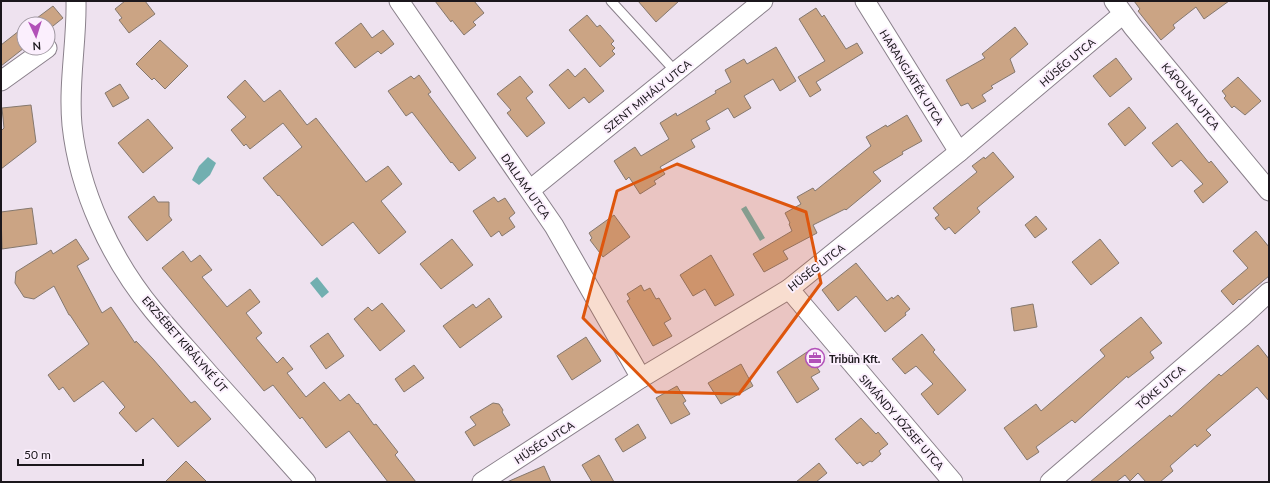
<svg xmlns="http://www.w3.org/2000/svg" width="1270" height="483" viewBox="0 0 1270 483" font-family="Lato,sans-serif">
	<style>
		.water { fill: #71afb0 }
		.building { fill: #cba484; stroke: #85786e }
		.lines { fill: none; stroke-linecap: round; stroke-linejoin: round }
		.service-casing { stroke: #8a808b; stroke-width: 11 }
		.minor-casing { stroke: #8a808b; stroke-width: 21 }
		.service { stroke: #fff; stroke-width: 9 }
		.minor { stroke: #fff; stroke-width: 19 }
		.marked { fill: #de560d; fill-opacity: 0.2; stroke: #de560d; stroke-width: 3; stroke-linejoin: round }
		.labels { text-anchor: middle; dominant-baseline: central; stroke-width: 4; stroke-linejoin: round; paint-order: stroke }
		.street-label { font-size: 11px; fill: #1b171c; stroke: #fbeffd }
		.poi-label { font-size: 11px; font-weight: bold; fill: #1b171c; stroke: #fbeffd; text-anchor: start }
	</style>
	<rect width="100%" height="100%" fill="#eee2ef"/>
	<!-- water -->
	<g class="water">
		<path d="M208 157 216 163 210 175 199 185 192 180 199 166Z"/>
		<path d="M746 206 765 238 760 241 741 209Z"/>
		<path d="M317 277 329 292 322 298 310 283Z"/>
	</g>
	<!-- building -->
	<g class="building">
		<path d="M125 1H145L155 14 129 33 119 20 122 18 115 9Z"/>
		<path d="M435 1H474L484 13 473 22 476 25 464 35 452 20 451 22Z"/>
		<path d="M638 1H679L656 22Z"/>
		<path d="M1134 1H1229L1204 19 1196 7 1173 25 1175 28 1161 40 1138 11 1140 9Z"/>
		<path d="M53 6 63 18 48 30V24H29Z"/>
		<path d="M816 8 822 17 824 15 846 49 857 43 863 53 816 82 821 90 810 97 798 77 825 61 799 19Z"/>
		<path d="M587 15 597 27 600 25 614 41 611 44 615 48 612 51 615 54 600 67 569 30Z"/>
		<path d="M361 23 372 38 383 30 394 44 381 54 378 51 355 68 335 43Z"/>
		<path d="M24 27V48L1 66V45Z"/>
		<path d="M1015 27 1028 44 1010 59 1015 72 991 86 993 88 982 95 986 101 972 109 968 103 961 106 946 80 985 58 982 54Z"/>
		<path d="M160 40 188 66 165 89 154 78 152 80 136 64Z"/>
		<path d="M776 47 796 81 780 91 773 79 744 96 751 108 734 118 728 108 706 121 710 129 691 140 695 147 660 167 665 174 654 181 656 184 640 194 629 177 626 180 614 161 635 147 641 156 669 139 660 123 676 113 677 116 716 93 715 91 731 82 725 70 744 59 747 64Z"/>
		<path d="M1116 58 1132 79 1110 97 1093 76Z"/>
		<path d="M585 68 604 91 589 103 584 97 569 109 549 85 568 69 575 77Z"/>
		<path d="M419 75 431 92 428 94 476 158 459 171 452 162 451 163 412 112 406 116 388 91 411 76 414 79Z"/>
		<path d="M520 76 533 92 526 98 545 123 527 137 507 113 511 110 497 94Z"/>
		<path d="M1238 77 1261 101 1245 115 1234 106 1232 108 1224 98 1226 96 1222 91Z"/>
		<path d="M245 80 264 102 280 90 307 125 316 118 366 182 388 166 402 184 381 201 406 232 379 254 353 222 322 246 279 195 278 196 263 178 302 147 283 123 250 149 246 144 244 146 231 130 246 117 227 97Z"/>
		<path d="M120 84 129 98 113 107 105 93Z"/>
		<path d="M31 105 36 142 1 169V131L4 128 2 108Z"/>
		<path d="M1129 107 1146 128 1125 146 1108 124Z"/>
		<path d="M907 115 922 141 902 152 903 154 873 172 881 181 846 210 845 209 813 225 817 233 783 251 788 259 764 272 753 254 792 231 789 224 790 223 785 213 801 204 797 197 813 188 815 191 871 146 866 137 886 125 887 127Z"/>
		<path d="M148 119 173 148 143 173 118 143Z"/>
		<path d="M1177 123 1209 163 1211 161 1228 182 1203 203 1194 191 1203 184 1181 160 1172 167 1152 143Z"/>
		<path d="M993 152 1014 177 977 208 980 212 955 234 949 227 945 230 935 218 939 215 933 208 977 172 972 166 984 157 985 159Z"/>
		<path d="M154 196 158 202H169V216L172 220 147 241 128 217Z"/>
		<path d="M494 197 498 202 505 198 515 213 509 218 515 227 502 236 499 231 491 237 473 211Z"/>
		<path d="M32 208 37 244 2 249 1 212Z"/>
		<path d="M614 215 630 237 603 257 590 240 592 238 589 233Z"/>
		<path d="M1036 216 1047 229 1035 238 1025 225Z"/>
		<path d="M1256 231 1269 247V276L1240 300 1239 299 1233 305 1221 291 1248 268 1233 251Z"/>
		<path d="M76 239 89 259 77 266 102 313 111 307 135 343 136 341 153 359 191 403 195 401 211 419 178 447 153 418 136 432 119 413 125 407 103 381 74 402 63 387 59 390 48 375 89 344 70 315H69L54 286 34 299 24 297 15 283 16 272 51 250 53 254Z"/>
		<path d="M452 239 473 265 441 289 420 264Z"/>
		<path d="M1100 239 1119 263 1091 285 1072 262Z"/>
		<path d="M183 251 191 262 200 255 212 270 202 277 227 307 250 289 260 302 246 313 262 333 256 338 277 363 283 357 293 369 287 373 306 397 324 382 340 401 349 394 357 404 358 403 374 425 376 424 398 452 395 455 416 482H388L349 431 326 448 302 417 300 419 273 385 264 391 162 268Z"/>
		<path d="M711 255 734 295 715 306 705 289 693 296 680 275Z"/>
		<path d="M856 263 887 301 892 297 893 299 898 295 910 309 905 313 906 315 885 332 856 296 838 311 822 290Z"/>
		<path d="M641 285 644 291 650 288 656 299 659 298 671 319 664 323 672 336 653 346 627 301 630 299 627 294Z"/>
		<path d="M489 298 502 317 460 348 443 326 473 304 476 308Z"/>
		<path d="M382 303 405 331 380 351 354 319 368 307 372 311Z"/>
		<path d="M1033 304 1037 327 1014 331 1011 308Z"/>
		<path d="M1141 317 1162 343 1150 352 1154 358 1128 378 1127 376 1075 423 1072 420 1036 447 1039 452 1027 460 1004 428 1036 404 1041 411 1105 356 1100 350Z"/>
		<path d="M328 333 344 356 326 369 310 346Z"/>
		<path d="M922 334 935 350 933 352 966 390 938 415 921 394 933 384 916 366 905 374 892 359Z"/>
		<path d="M586 337 601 361 572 380 557 356Z"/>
		<path d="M1258 345 1269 359V401L1257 387 1206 430 1211 435 1197 447 1195 444 1170 466 1173 471 1160 482H1146L1138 473 1130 481 1125 475 1116 482H1090L1170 415 1171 417 1219 374 1221 376Z"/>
		<path d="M807 352 820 372 811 377 819 389 797 403 777 372Z"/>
		<path d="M741 364 753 386 721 404 708 383Z"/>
		<path d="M414 365 424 378 404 392 395 379Z"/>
		<path d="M677 386 686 401 683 403 690 414 671 424 656 398Z"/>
		<path d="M493 403 499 404 503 410 502 412 510 425 474 446 465 432 476 425 470 417Z"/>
		<path d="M861 418 876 434 878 432 888 444 879 451 881 454 872 462 870 461 863 466 860 462 857 464 835 439Z"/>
		<path d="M638 424 646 438 623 452 615 439Z"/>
		<path d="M599 455 614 482H592L582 465Z"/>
		<path d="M186 461 207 482H165Z"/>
		<path d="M819 463 827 473 816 482H796Z"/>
		<path d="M544 466 551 482H507Z"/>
	</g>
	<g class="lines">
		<!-- service casing -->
		<g class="service-casing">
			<path id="service" d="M611 1 676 72"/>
		</g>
		<!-- minor casing -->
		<g class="minor-casing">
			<g id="minor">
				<path d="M76 1C77 42 68 83 72 125 79 191 111 259 153 310 171 332 191 353 209 374 242 410 274 446 306 482"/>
				<path d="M399 1 554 226 641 378"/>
				<path d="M865 1 959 152"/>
				<path d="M1114 1 1133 27 1269 191"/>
				<path d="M1 81 47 48"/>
				<path d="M530 190 763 1"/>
				<path d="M789 289 953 482"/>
				<path d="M482 482 641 378 789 289 959 152 1123 14"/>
				<path d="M1050 482 1243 316 1269 292"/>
			</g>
		</g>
		<!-- service -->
		<use href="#service" class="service"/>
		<!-- minor -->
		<use href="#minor" class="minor"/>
	</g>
	<!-- marked area -->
	<path class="marked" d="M677 164 806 212 821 283 739 394 656 392 583 318 617 191Z"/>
	<!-- icons -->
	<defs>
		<g id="office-ring" transform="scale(1)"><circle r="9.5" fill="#fbeffd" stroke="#b251b8" stroke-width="1.5"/><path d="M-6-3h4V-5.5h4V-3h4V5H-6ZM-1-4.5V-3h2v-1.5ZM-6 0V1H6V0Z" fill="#b251b8"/></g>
	</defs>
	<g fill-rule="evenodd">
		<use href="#office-ring" x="815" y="358"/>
	</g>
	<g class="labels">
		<!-- street labels -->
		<g class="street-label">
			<text transform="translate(1067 62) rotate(-40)">HŰSÉG UTCA</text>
			<text transform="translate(912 77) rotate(58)">HARANGJÁTÉK UTCA</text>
			<text transform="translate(647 96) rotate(-39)">SZENT MIHÁLY UTCA</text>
			<text transform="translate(1191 96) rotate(50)">KÁPOLNA UTCA</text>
			<text transform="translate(526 186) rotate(55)">DALLAM UTCA</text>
			<text transform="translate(816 267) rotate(-38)">HŰSÉG UTCA</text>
			<text transform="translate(185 344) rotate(49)">ERZSÉBET KIRÁLYNÉ ÚT</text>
			<text transform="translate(1160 387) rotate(-41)">TŐKE UTCA</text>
			<text transform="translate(902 422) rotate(49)">SIMÁNDY JÓZSEF UTCA</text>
			<text transform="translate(544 442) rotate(-33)">HŰSÉG UTCA</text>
		</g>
		<!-- poi labels -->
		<g class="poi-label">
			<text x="829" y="358">Tribün Kft.</text>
		</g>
	</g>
	<!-- border -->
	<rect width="1270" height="483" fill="none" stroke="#1b171c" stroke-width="4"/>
	<!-- north arrow -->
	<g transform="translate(36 36) rotate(176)"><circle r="19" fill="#fbeffd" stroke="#a199a3"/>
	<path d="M0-3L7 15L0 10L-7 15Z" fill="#b251b8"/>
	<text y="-6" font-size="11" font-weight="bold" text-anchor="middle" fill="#1b171c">N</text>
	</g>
	<!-- scale -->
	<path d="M18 459v6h125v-6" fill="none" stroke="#1b171c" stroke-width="2"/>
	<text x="24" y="459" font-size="12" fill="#1b171c" stroke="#fbeffd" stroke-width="3" paint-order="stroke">50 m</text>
</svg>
